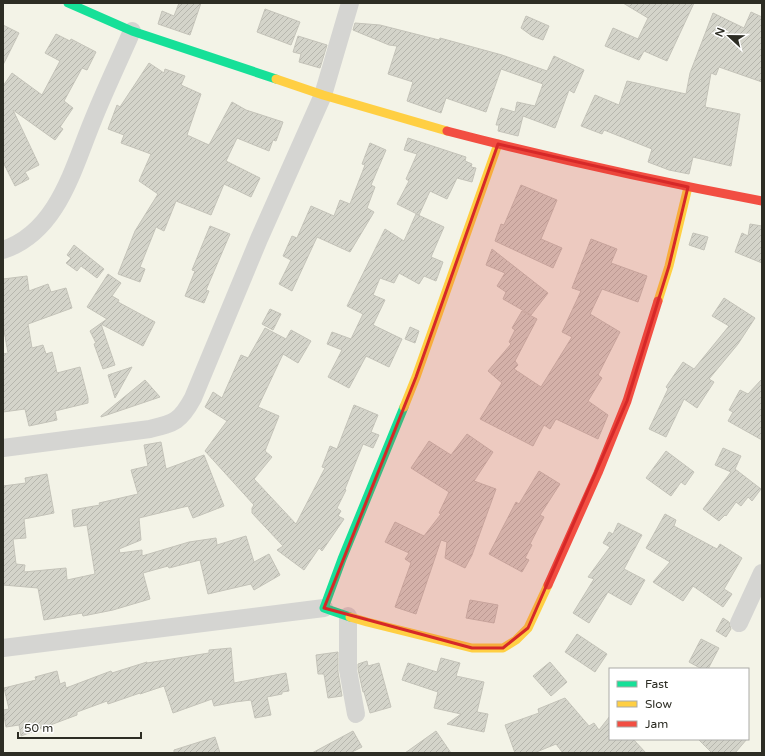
<svg xmlns="http://www.w3.org/2000/svg" width="765" height="756" viewBox="0 0 765 756" font-family="'Varela Round',sans-serif">
	<style>
		.building { fill: url(#building-hatch); stroke: #c4c3b9 }
		.lines { fill: none; stroke-linecap: round; stroke-linejoin: round }
		.street { stroke: #d5d5d2; stroke-width: 18 }
		.fast { stroke: #16e098; stroke-width: 9 }
		.slow { stroke: #ffcf43; stroke-width: 9 }
		.jam { stroke: #f24e42; stroke-width: 9 }
		.marked { fill: #d62828; fill-opacity: 0.2; stroke: #d62828; stroke-width: 3; stroke-linejoin: round }
	</style>
	<defs>
		<pattern id="building-hatch" width="6" height="6" patternUnits="userSpaceOnUse"><rect width="6" height="6" fill="#d4d4ca"/><path d="M-1 1l2-2M0 6l6-6M5 7l2-2" fill="none" stroke="#b6b6ad"/></pattern>
	</defs>
	<rect width="100%" height="100%" fill="#f3f3e7"/>
	<!-- building -->
	<g class="building">
		<path d="M179 3H201L190 35 158 24 162 11 174 16Z"/>
		<path d="M623 3H694L667 61 644 51 639 60 605 46 613 28 638 39 648 18Z"/>
		<path d="M265 9 300 22 291 45 257 32Z"/>
		<path d="M751 12 762 17V82L719 67 716 75 711 73 705 107 740 114 731 166 693 157 689 174 669 170 648 162 652 149 604 130 602 134 581 126 595 95 619 105 627 81 686 94 690 73 713 13 744 28Z"/>
		<path d="M526 16 549 26 543 40 532 36 521 28Z"/>
		<path d="M355 23 380 25 439 40 440 38 502 55 547 71 554 56 584 70 574 93 569 90 555 128 523 116 518 136 498 131 499 125H496L501 108 515 112 517 102 535 106 543 84 501 69 486 112 446 98 441 113 407 101 413 82 388 74 397 46 389 45 353 30Z"/>
		<path d="M3 25 19 33 3 65Z"/>
		<path d="M56 34 70 41 71 39 96 52 87 70 82 68 64 101 73 108 60 127 63 129 55 140 13 110 39 165 25 172 29 179 15 186 3 162V86L12 73 42 95 60 61 45 53Z"/>
		<path d="M298 36 327 45 320 68 299 62 301 54 293 52Z"/>
		<path d="M149 63 164 73 165 69 185 76 181 85 201 94 187 135 209 145 232 102 246 110 283 122 276 141 273 140 269 151 237 138 226 161 260 178 251 197 224 184 211 215 176 201 164 231 156 227 140 267 145 269 140 282 118 274 135 231 158 194 139 181 151 154 121 143 124 135 108 129 117 105 120 107Z"/>
		<path d="M408 138 466 157 465 161 472 164 471 167 476 168 472 182 457 178 447 199 430 191 419 215 397 204 409 181 406 179 417 154 404 150Z"/>
		<path d="M370 143 386 150 371 185 375 187 367 208 374 212 350 252 317 237 292 291 279 284 291 260 283 256 292 236 297 238 311 206 334 216 340 200 350 204 365 165 362 164Z"/>
		<path d="M521 185 557 200 541 239 562 248 553 268 495 241 501 224 504 225Z"/>
		<path d="M416 214 444 227 431 257 443 262 436 281 424 276 419 284 399 273 394 283 380 278 373 295 385 300 373 325 402 339 389 367 366 356 349 388 328 377 342 350 327 344 332 332 351 339 363 314 347 306 385 229 404 241Z"/>
		<path d="M750 224 762 226V263L735 252 742 233 748 236Z"/>
		<path d="M210 226 230 234 206 290 209 291 204 303 185 296 195 271 192 270Z"/>
		<path d="M693 233 708 237 704 250 689 245Z"/>
		<path d="M591 239 617 249 611 263 647 276 638 302 602 289 590 314 620 332 598 375 602 378 588 401 608 415 598 439 556 419 550 429 544 425 533 446 480 419 502 383 488 371 511 344 509 342 515 330 512 328 522 311 537 319 515 361 518 365 514 369 541 387 572 337 562 332 581 291 572 288Z"/>
		<path d="M74 245 104 269 97 278 81 266 77 271 66 263 71 258 67 255Z"/>
		<path d="M492 249 548 293 531 315 503 299 506 292 497 286 505 273 486 265Z"/>
		<path d="M108 274 121 283 112 296 119 300 118 302 155 322 143 346 101 324 115 365 103 369 94 344 96 343 90 331 107 319 87 307Z"/>
		<path d="M27 276 29 291 48 284 51 292 66 288 72 308 28 324 32 348 43 345 46 354 52 352 57 373 80 367 88 398V403L55 411 57 420 29 426 25 409 3 412V354L8 353 3 325V279Z"/>
		<path d="M724 298 755 318 738 344 709 379 714 382 697 408 684 399 666 437 649 429 668 389 666 387 683 362 694 369 729 326 712 316Z"/>
		<path d="M270 309 281 314 273 330 262 324Z"/>
		<path d="M410 327 419 331 415 343 405 339Z"/>
		<path d="M265 328 286 339 291 330 311 341 298 363 283 354 258 407 279 416 265 451 272 457 254 479 296 524 325 468 322 467 330 446 337 449 354 405 378 415 371 432 379 435 373 448 363 444 345 489 346 490 337 508 341 511 338 516 344 519 322 551 319 548 304 570 277 550 283 546 252 513V508L254 505 205 451 227 421 205 407 213 392 222 398 241 355 248 358Z"/>
		<path d="M132 367 115 398 108 375Z"/>
		<path d="M762 379V440L728 421 733 412 729 410 740 390 748 394Z"/>
		<path d="M145 380 160 397 101 417V416Z"/>
		<path d="M467 434 493 452 474 481 496 489 472 555 465 568 445 558 447 542 441 540 416 614 395 607 411 563 405 559 409 553 385 542 395 522 424 536 441 514 439 513 449 492 411 468 429 441 451 455Z"/>
		<path d="M161 442 166 469 204 455 224 506 193 518 188 506 139 518 141 540 119 549 120 553 142 550V556L189 542 216 538 217 545 246 536 254 562 269 554 280 575 254 590 251 584 208 594 200 560 169 568 168 566 143 573 150 599 113 610 83 616 82 613 44 620 38 588 3 585V486L26 483 25 478 47 474 54 513 24 519 26 538 13 539 16 564 25 565 24 572 66 568 67 580 95 574 87 525 74 527 72 510 100 505 99 503 138 494 131 470 148 466 144 445Z"/>
		<path d="M723 448 741 456 735 469 761 489 752 501 748 497 741 506 736 502 726 516 725 515 719 521 703 509 731 472 715 465Z"/>
		<path d="M666 451 694 472 685 485 681 482 671 496 646 478Z"/>
		<path d="M539 471 560 484 540 515 544 517 530 544 532 545 525 558 529 560 522 572 489 554 516 502 519 504Z"/>
		<path d="M665 514 676 520 674 526 717 549 720 544 742 558 724 589 732 594 723 607 693 586 683 601 653 582 670 562 646 548Z"/>
		<path d="M618 523 642 535 624 569 645 580 631 605 608 592 589 623 573 613 594 579 588 577 610 547 603 543 609 532 613 534Z"/>
		<path d="M470 600 498 605 494 623 466 618Z"/>
		<path d="M723 618 729 622 731 629 726 637 716 631Z"/>
		<path d="M577 634 607 654 595 672 565 652Z"/>
		<path d="M701 639 719 648 708 669H702L689 662Z"/>
		<path d="M231 648 234 683 286 673 289 691 282 692V694L267 697 271 715 255 718 251 700 235 702 214 706 212 699 173 713 164 686 140 694V693L108 704 107 701 77 712V715L21 736 19 725 6 727 3 710 9 709 4 688 36 680 35 677 57 671 60 684 65 682 66 688 111 671 112 673 147 662V663L209 653V650Z"/>
		<path d="M338 652V672L342 696 328 698 324 674H318L316 655Z"/>
		<path d="M441 658 460 663 456 676 484 682 477 712 488 714 484 732 447 724 461 714 434 708 438 692 402 680 408 663 437 672Z"/>
		<path d="M367 661 368 666 379 663 391 707 370 713 364 692H363L358 669V664Z"/>
		<path d="M550 662 567 682 551 696 533 676Z"/>
		<path d="M565 698 589 726 594 723 599 730 610 716V739H633L646 753H563L556 744 534 753H515L505 725 539 713 538 709Z"/>
		<path d="M353 731 362 747 350 753H312Z"/>
		<path d="M436 731 451 753H405Z"/>
		<path d="M215 737 220 753H174V750Z"/>
		<path d="M698 739H747L735 753H712Z"/>
	</g>
	<g class="lines">
		<!-- street -->
		<g class="street">
			<path d="M3 250C58 232 73 168 93 120 105 90 119 61 132 31"/>
			<path d="M3 448 150 429C174 423 180 422 193 398L259 239 323 95 350 3"/>
			<path d="M348 616V670L356 714"/>
			<path d="M739 623 762 573"/>
			<path d="M3 648 324 608"/>
		</g>
		<!-- fast -->
		<g class="fast">
			<path d="M68 3 132 31 276 79"/>
			<path d="M350 617 324 608 342 559 404 407"/>
		</g>
		<!-- slow -->
		<g class="slow">
			<path d="M276 79 323 95 447 131"/>
			<path d="M658 301 669 266 688 187"/>
			<path d="M404 407 416 377 498 144"/>
			<path d="M350 617 367 622 472 648H503L516 640 528 628 548 585"/>
		</g>
		<!-- jam -->
		<g class="jam">
			<path d="M447 131C551 158 656 181 762 201"/>
			<path d="M548 585 598 473 627 401 658 301"/>
		</g>
	</g>
	<!-- marked area -->
	<path class="marked" d="M498 144 688 187 669 266 627 401 528 628 503 648H472L324 608 416 377Z"/>
	<!-- border -->
	<rect width="765" height="756" fill="none" stroke="#2d2d24" stroke-width="8"/>
	<!-- legend -->
	<rect x="609" y="668" width="140" height="72" fill="#ffffff" stroke="#ababa7"/>
	<rect x="617" y="681" width="20" height="6" fill="#16e098" stroke="#ababa7"/>
	<text x="645" y="688" font-size="12" fill="#2d2d24">Fast</text>
	<rect x="617" y="701" width="20" height="6" fill="#ffcf43" stroke="#ababa7"/>
	<text x="645" y="708" font-size="12" fill="#2d2d24">Slow</text>
	<rect x="617" y="721" width="20" height="6" fill="#f24e42" stroke="#ababa7"/>
	<text x="645" y="728" font-size="12" fill="#2d2d24">Jam</text>
	<!-- north arrow -->
	<g transform="translate(729 36) rotate(292)" stroke="#ffffff" stroke-width="3" paint-order="stroke">
	<path d="M0-3L7 15L0 10L-7 15Z" fill="#2d2d24"/>
	<text y="-6" font-size="11" font-weight="bold" text-anchor="middle" fill="#2d2d24">N</text>
	</g>
	<!-- scale -->
	<path d="M18 732v6h123v-6" fill="none" stroke="#2d2d24" stroke-width="2"/>
	<text x="24" y="732" font-size="12" fill="#2d2d24" stroke="#ffffff" stroke-width="3" paint-order="stroke">50 m</text>
</svg>
